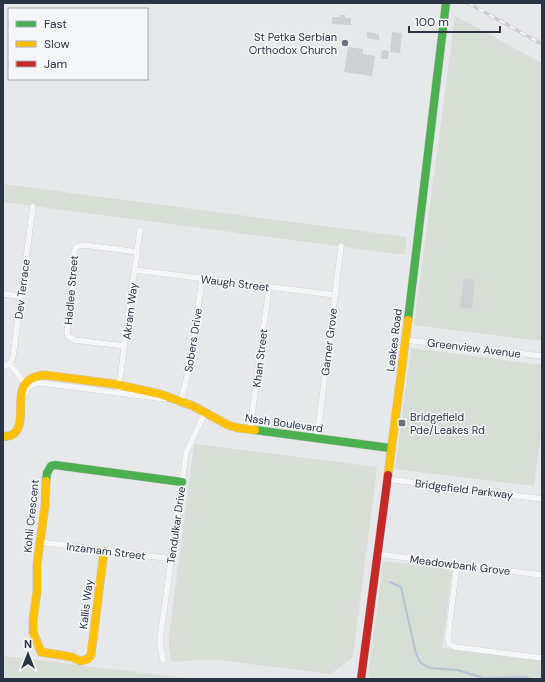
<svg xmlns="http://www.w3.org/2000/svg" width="545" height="682" viewBox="0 0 545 682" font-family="'DM Sans',sans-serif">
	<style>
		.green { fill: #d6ded6 }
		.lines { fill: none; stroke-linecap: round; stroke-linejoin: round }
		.stream { stroke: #b4c4d5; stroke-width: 2 }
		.building { fill: #ced0d3 }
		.street-casing { stroke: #c4c6c8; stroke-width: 6 }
		.fast-casing { stroke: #c4c6c8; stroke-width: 9 }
		.slow-casing { stroke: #c4c6c8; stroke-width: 9 }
		.jam-casing { stroke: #c4c6c8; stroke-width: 9 }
		.street { stroke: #f5f6f7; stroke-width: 5.5 }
		.fast { stroke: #4caf50; stroke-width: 8 }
		.slow { stroke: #ffc107; stroke-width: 8 }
		.jam { stroke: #c62828; stroke-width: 8 }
		.rail-casing { stroke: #cecfd2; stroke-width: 3.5 }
		.rail { stroke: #f4f6f9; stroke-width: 2; stroke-dasharray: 6; stroke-linecap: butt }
		.poi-dot { fill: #6c737f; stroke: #f4f6f9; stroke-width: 1.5 }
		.labels { text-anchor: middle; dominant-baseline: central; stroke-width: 3; stroke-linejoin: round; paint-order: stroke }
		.poi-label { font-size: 11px; fill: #2b3445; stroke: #f4f6f9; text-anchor: end }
		.street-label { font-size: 11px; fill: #2b3445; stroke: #f4f6f9 }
	</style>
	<rect width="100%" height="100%" fill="#e6e8ea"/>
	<!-- green -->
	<g class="green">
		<path d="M455 16 542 63V341L414 325Z"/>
		<path d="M3 184 407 237 405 255 3 202Z"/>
		<path d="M411 348 542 365V424L534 486 395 469Z"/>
		<path d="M194 444 377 467 353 657 331 674 219 660H197L174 662 171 660 169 648V637Z"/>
		<path d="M383 561 449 569 452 572 442 648 542 661V679H368Z"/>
		<path d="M3 656 194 679H3Z"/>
	</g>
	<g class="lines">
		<!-- stream -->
		<path class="stream" d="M390 582 401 587 416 654 421 663 430 668 457 670 484 678 525 677 531 679"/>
	</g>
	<!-- building -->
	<g class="building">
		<path d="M340 15H345V18H351V25L332 24V17H340Z"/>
		<path d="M367 32 379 34V40L367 38Z"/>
		<path d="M392 32 402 33 400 53 390 52Z"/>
		<path d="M348 47 363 49V54L375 56 372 76 344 72Z"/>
		<path d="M382 50 389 51 388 59H381Z"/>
		<path d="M464 279 475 280 472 309 460 307Z"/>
	</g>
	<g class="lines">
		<!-- street casing -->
		<g class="street-casing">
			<g id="street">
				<path d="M135 270 335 295"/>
				<path d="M3 294 21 296"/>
				<path d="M405 340 542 356"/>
				<path d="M125 346 74 340 68 336 67 333 70 303 74 253C75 247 78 245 84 245L138 252"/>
				<path d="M10 364 27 386"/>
				<path d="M3 366 10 364 13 357 33 206"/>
				<path d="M118 393 140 230"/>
				<path d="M25 394C28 385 33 383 42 383L166 399"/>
				<path d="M178 400 181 401 192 356 202 278"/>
				<path d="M250 430 269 287"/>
				<path d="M317 438 341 246"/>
				<path d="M387 479 542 499"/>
				<path d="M40 542 172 559"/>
				<path d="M377 554 542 575"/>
				<path d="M457 564 448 637 449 644 455 647 542 658"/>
				<path d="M163 660 160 642 161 632 186 453 205 412"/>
			</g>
		</g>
		<!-- fast casing -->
		<g class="fast-casing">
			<g id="fast">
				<path d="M408 320 446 3"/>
				<path d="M255 430 390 448"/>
				<path d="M46 481 47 473 51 466 55 465 182 482"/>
			</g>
		</g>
		<!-- slow casing -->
		<g class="slow-casing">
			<g id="slow">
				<path d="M3 437C6 436 10 436 12 435 33 422 3 379 45 375L114 384 160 394 193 406 228 425 238 428 255 430"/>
				<path d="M388 475 408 320"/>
				<path d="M46 481 45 506 37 564V592L33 620V632L41 652 72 657 80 661 88 659 91 655 104 551"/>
			</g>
		</g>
		<!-- jam casing -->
		<g class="jam-casing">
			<path id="jam" d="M361 679 388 475"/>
		</g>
		<!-- street -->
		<use href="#street" class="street"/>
		<!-- fast -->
		<use href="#fast" class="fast"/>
		<!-- slow -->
		<use href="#slow" class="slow"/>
		<!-- jam -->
		<use href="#jam" class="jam"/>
		<!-- rail casing -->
		<g class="rail-casing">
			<path id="rail" d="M468 3 542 44"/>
		</g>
		<!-- rail -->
		<use href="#rail" class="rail"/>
	</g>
	<!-- markers -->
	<g class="poi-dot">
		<circle cx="345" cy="43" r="4"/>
		<rect x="398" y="419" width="8" height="8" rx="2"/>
	</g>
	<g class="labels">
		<!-- poi labels -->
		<g class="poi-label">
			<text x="337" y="37">St Petka Serbian<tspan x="337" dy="13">Orthodox Church</tspan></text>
			<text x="410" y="417" text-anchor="start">Bridgefield<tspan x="410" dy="13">Pde/Leakes Rd</tspan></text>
		</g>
		<!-- street labels -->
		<g class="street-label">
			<text transform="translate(235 283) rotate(7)">Waugh Street</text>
			<text transform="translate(22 289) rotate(-83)">Dev Terrace</text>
			<text transform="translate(71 290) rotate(-85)">Hadlee Street</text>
			<text transform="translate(130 311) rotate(-83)">Akram Way</text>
			<text transform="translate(193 340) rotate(-81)">Sobers Drive</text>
			<text transform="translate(394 340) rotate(-83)">Leakes Road</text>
			<text transform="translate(329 342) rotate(-83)">Garner Grove</text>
			<text transform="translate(474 348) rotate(7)">Greenview Avenue</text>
			<text transform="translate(260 358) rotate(-83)">Khan Street</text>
			<text transform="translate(284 423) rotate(8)">Nash Boulevard</text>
			<text transform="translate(464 489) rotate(7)">Bridgefield Parkway</text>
			<text transform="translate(31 516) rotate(-84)">Kohli Crescent</text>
			<text transform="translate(176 525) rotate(-82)">Tendulkar Drive</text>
			<text transform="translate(106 551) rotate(7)">Inzamam Street</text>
			<text transform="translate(460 565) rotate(7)">Meadowbank Grove</text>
			<text transform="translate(86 604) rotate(-83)">Kallis Way</text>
		</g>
	</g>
	<!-- border -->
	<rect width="545" height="682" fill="none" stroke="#2b3445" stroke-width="8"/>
	<!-- legend -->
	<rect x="8" y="8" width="140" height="72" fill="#f4f6f9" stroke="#a4a8b1"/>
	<rect x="16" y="21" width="20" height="6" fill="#4caf50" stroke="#a4a8b1"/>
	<text x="44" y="28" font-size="12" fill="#2b3445">Fast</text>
	<rect x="16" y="41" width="20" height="6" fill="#ffc107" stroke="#a4a8b1"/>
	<text x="44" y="48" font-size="12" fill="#2b3445">Slow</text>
	<rect x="16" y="61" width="20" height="6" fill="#c62828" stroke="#a4a8b1"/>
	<text x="44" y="68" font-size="12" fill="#2b3445">Jam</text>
	<!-- north arrow -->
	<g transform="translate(28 654)" stroke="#f4f6f9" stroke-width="3" paint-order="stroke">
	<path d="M0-3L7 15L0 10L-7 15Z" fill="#2b3445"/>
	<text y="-6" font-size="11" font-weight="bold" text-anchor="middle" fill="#2b3445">N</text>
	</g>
	<!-- scale -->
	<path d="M409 26v6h91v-6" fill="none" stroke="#2b3445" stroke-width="2"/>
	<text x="415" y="26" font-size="12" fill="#2b3445" stroke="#f4f6f9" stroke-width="3" paint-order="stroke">100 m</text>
</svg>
